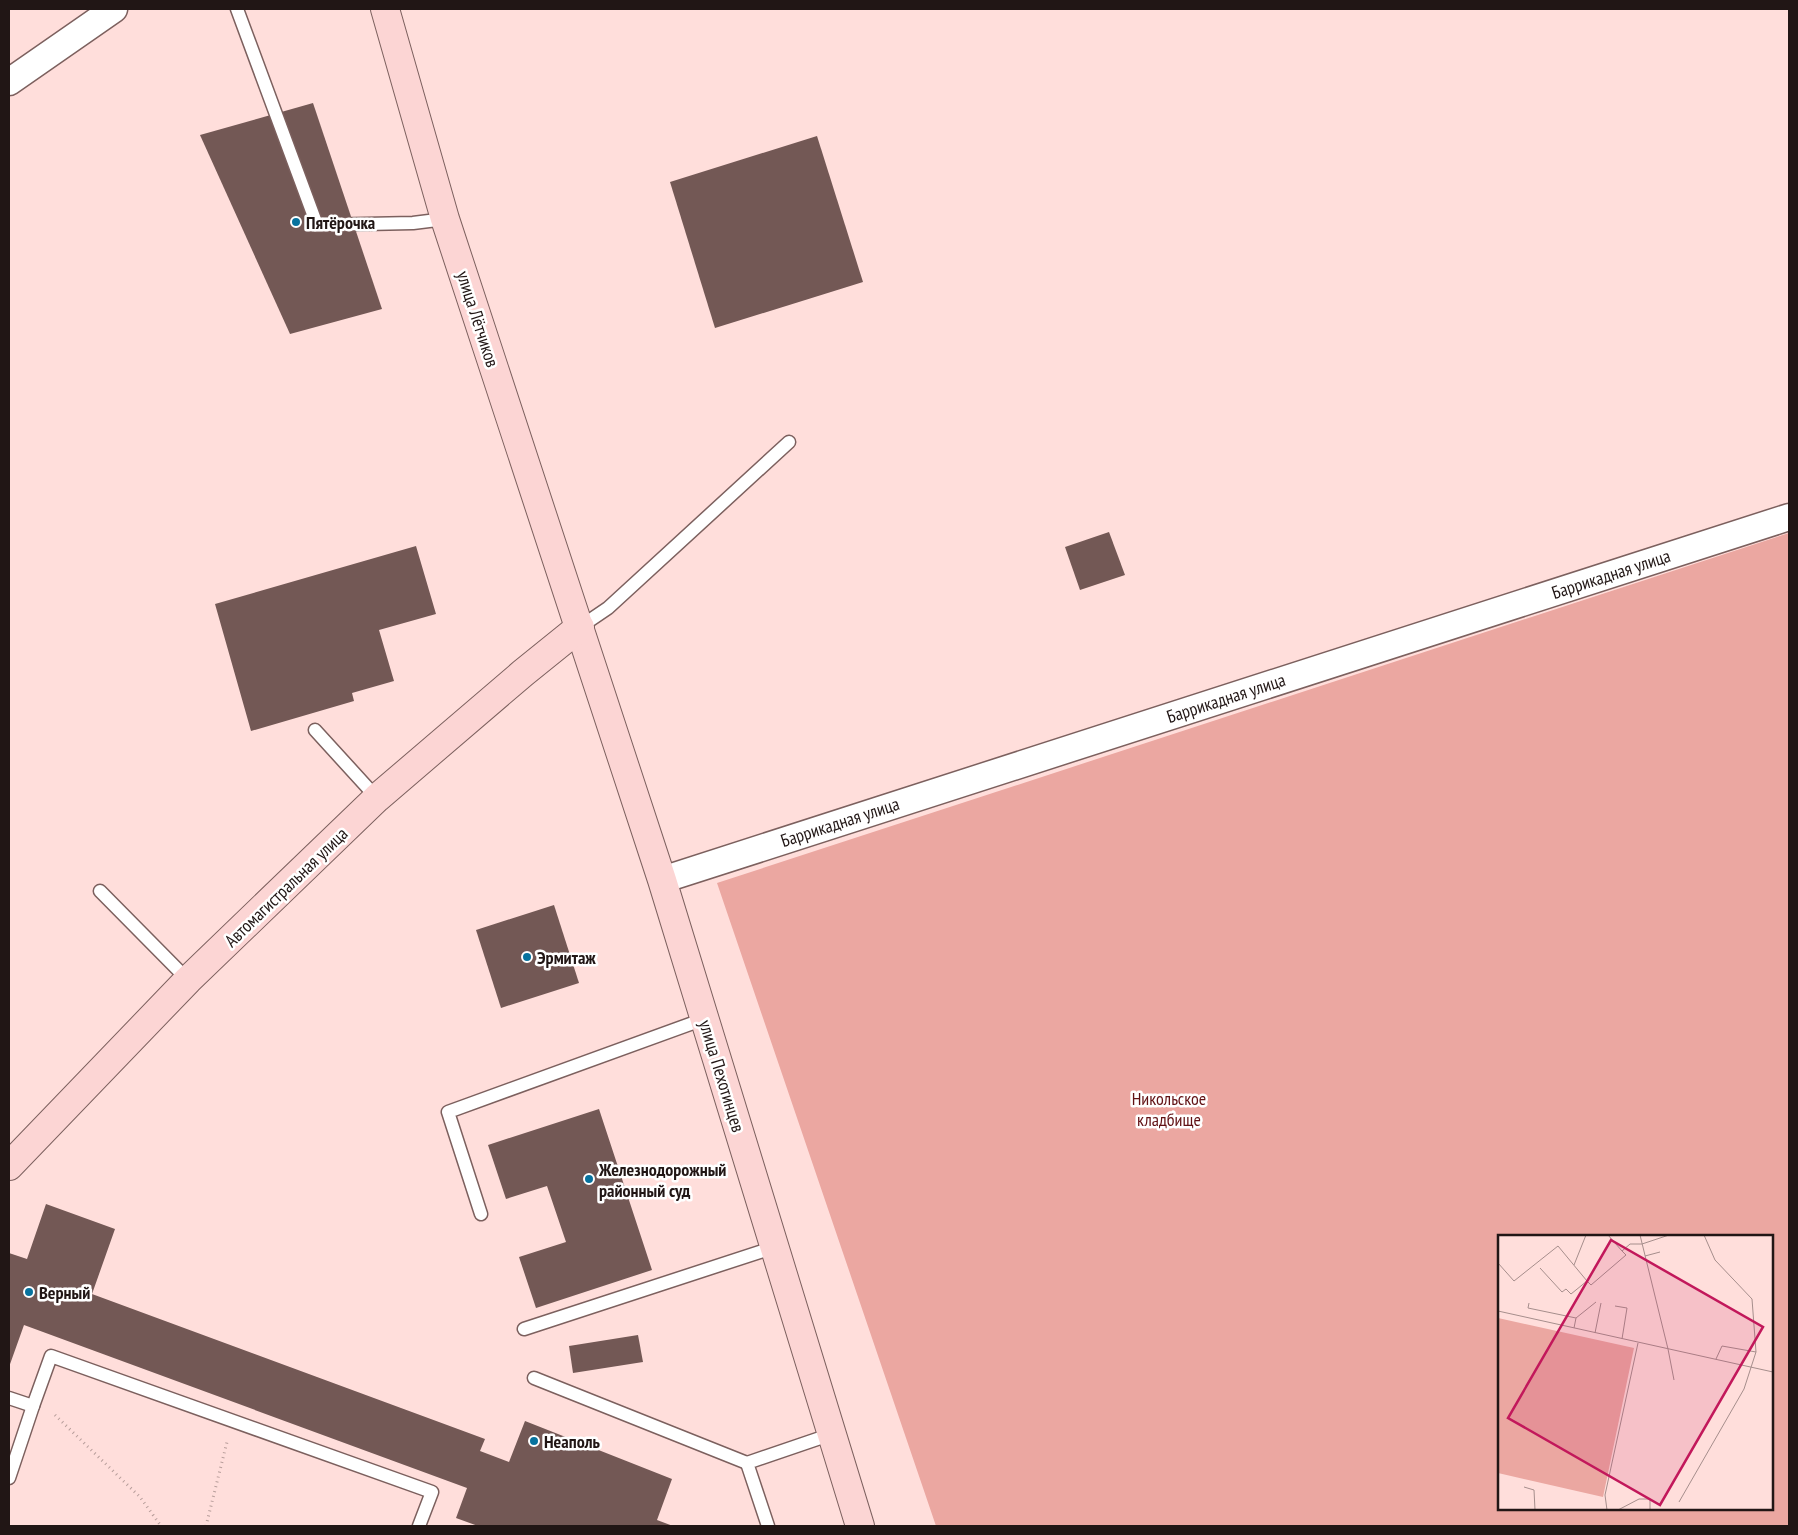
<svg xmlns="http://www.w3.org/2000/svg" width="1798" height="1535" viewBox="0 0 1798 1535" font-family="'PT Sans Narrow',sans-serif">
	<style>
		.green { fill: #eba7a1; fill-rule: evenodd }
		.building { fill: #735855 }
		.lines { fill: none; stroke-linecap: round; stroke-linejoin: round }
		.service-casing { stroke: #7c605e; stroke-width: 15 }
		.minor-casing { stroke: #7c605e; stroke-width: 29 }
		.secondary-casing { stroke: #7c605e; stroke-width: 30 }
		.path { stroke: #b89e9b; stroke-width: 3; stroke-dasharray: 1 4; stroke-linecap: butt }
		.service { stroke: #fff; stroke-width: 12 }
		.minor { stroke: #fff; stroke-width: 26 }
		.secondary { stroke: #fcd5d4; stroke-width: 28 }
		.poi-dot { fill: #07729e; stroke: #fff; stroke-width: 2 }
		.labels { text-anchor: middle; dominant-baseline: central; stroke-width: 5; stroke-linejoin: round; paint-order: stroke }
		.poi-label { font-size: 18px; font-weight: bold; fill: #211615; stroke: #fff; text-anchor: start }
		.street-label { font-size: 18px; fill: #211615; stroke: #fff }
		.park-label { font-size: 18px; fill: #611114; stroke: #fff }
		.inset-road { fill: none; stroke: #a68e8c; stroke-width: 1 }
		.view { fill: #c2185b; fill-opacity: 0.15; stroke: #c2185b; stroke-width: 2.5 }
		.inset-edge { fill: none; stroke: #211615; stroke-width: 2.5 }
	</style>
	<rect width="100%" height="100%" fill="#ffdedb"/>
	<!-- green -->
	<path class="green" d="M1789 533V1526H936L717 883ZM1499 1236H1772V1509H1499Z"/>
	<!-- building -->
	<g class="building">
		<path d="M313 103 382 309 290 334 200 135Z"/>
		<path d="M817 136 863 282 715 328 670 182Z"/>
		<path d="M1109 532 1125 575 1080 590 1065 547Z"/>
		<path d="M416 546 436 614 379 630 394 681 352 693 354 701 251 731 215 604Z"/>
		<path d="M554 905 579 983 501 1008 476 930Z"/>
		<path d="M599 1109 652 1270 536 1308 519 1257 566 1242 547 1186 506 1199 488 1145Z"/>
		<path d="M46 1204 115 1229 92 1294 485 1439 480 1451 509 1462 525 1421 672 1479 657 1520 673 1526H478L456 1518 467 1488 24 1325 9 1367V1253L27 1259Z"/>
		<path d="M638 1335 643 1362 573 1373 569 1346Z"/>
	</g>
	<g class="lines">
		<!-- service casing -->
		<g class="service-casing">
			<g id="service">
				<path d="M237 9 317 225 413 223 445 219"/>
				<path d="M580 627 608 608 789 442"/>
				<path d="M315 730 377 798"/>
				<path d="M100 891 188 980"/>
				<path d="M481 1214 448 1112 704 1019"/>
				<path d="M524 1329 775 1247"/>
				<path d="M534 1378 747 1463"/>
				<path d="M9 1398 33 1406 51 1356 432 1492 419 1526"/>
				<path d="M9 1478 33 1406"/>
				<path d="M768 1526 747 1463 832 1434"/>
			</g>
		</g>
		<!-- minor casing -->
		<g class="minor-casing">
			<g id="minor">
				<path d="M9 82 114 9"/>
				<path d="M662 880 1789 517"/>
			</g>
		</g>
		<!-- secondary casing -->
		<g class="secondary-casing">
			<g id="secondary">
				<path d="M385 9 445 219 662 880 860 1526"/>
				<path d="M9 1166 188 980 377 798 523 673 580 627"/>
			</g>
		</g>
		<!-- path -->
		<g class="path">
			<path d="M55 1415 140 1497 161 1526"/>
			<path d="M206 1526 227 1442"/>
		</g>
		<!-- service -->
		<use href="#service" class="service"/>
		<!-- minor -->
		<use href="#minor" class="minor"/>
		<!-- secondary -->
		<use href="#secondary" class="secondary"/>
	</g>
	<!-- markers -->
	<g class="poi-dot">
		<circle cx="296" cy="222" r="5"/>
		<circle cx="527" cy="957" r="5"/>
		<circle cx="589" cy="1179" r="5"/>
		<circle cx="29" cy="1292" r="5"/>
		<circle cx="534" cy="1441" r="5"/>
	</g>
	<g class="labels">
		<!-- poi labels -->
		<g class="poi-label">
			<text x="306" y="222">Пятёрочка</text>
			<text x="537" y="957">Эрмитаж</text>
			<text x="599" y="1169">Железнодорожный<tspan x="599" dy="21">районный суд</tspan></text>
			<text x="39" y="1292">Верный</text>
			<text x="544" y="1441">Неаполь</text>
		</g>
		<!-- street labels -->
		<g class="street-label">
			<text transform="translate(478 319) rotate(72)">улица Лётчиков</text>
			<text transform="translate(1611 574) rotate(-18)">Баррикадная улица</text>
			<text transform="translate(1226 698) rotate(-18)">Баррикадная улица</text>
			<text transform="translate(840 822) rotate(-18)">Баррикадная улица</text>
			<text transform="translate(286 887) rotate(-44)">Автомагистральная улица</text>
			<text transform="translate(722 1076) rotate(73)">улица Пехотинцев</text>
		</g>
		<!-- park labels -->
		<g class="park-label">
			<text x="1169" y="1098">Никольское<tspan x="1169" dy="21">кладбище</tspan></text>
		</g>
	</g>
	<!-- overview -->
	<g transform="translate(1498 1235)">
		<rect width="275" height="275" fill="#ffdedb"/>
		<path d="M0 83 136 113 105 262 0 238Z" fill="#eba7a1"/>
		<path class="inset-road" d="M110 0 124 16M142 0 170 114M147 21 162 17M0 28 16 46 60 11 89 46M76 30 88 0M42 33 64 57 68 54 73 59 89 46 93 50 128 20 124 16 132 9H144L171 0M31 68 30 73 78 83 76 93M117 71 129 73 124 104M0 76 275 137M78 83 98 67M97 98 103 68M170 114 176 145M218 124 224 111 258 117M26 252 36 255 37 275M181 267 246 154 258 117 254 64 217 25 206 0M109 275 107 260 140 108M120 275 141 264H152V275"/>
		<path class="view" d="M113 5 265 92 162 270 10 183Z"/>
		<rect width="275" height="275" class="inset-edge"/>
	</g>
	<!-- border -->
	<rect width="1798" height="1535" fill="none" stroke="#211615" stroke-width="20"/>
</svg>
